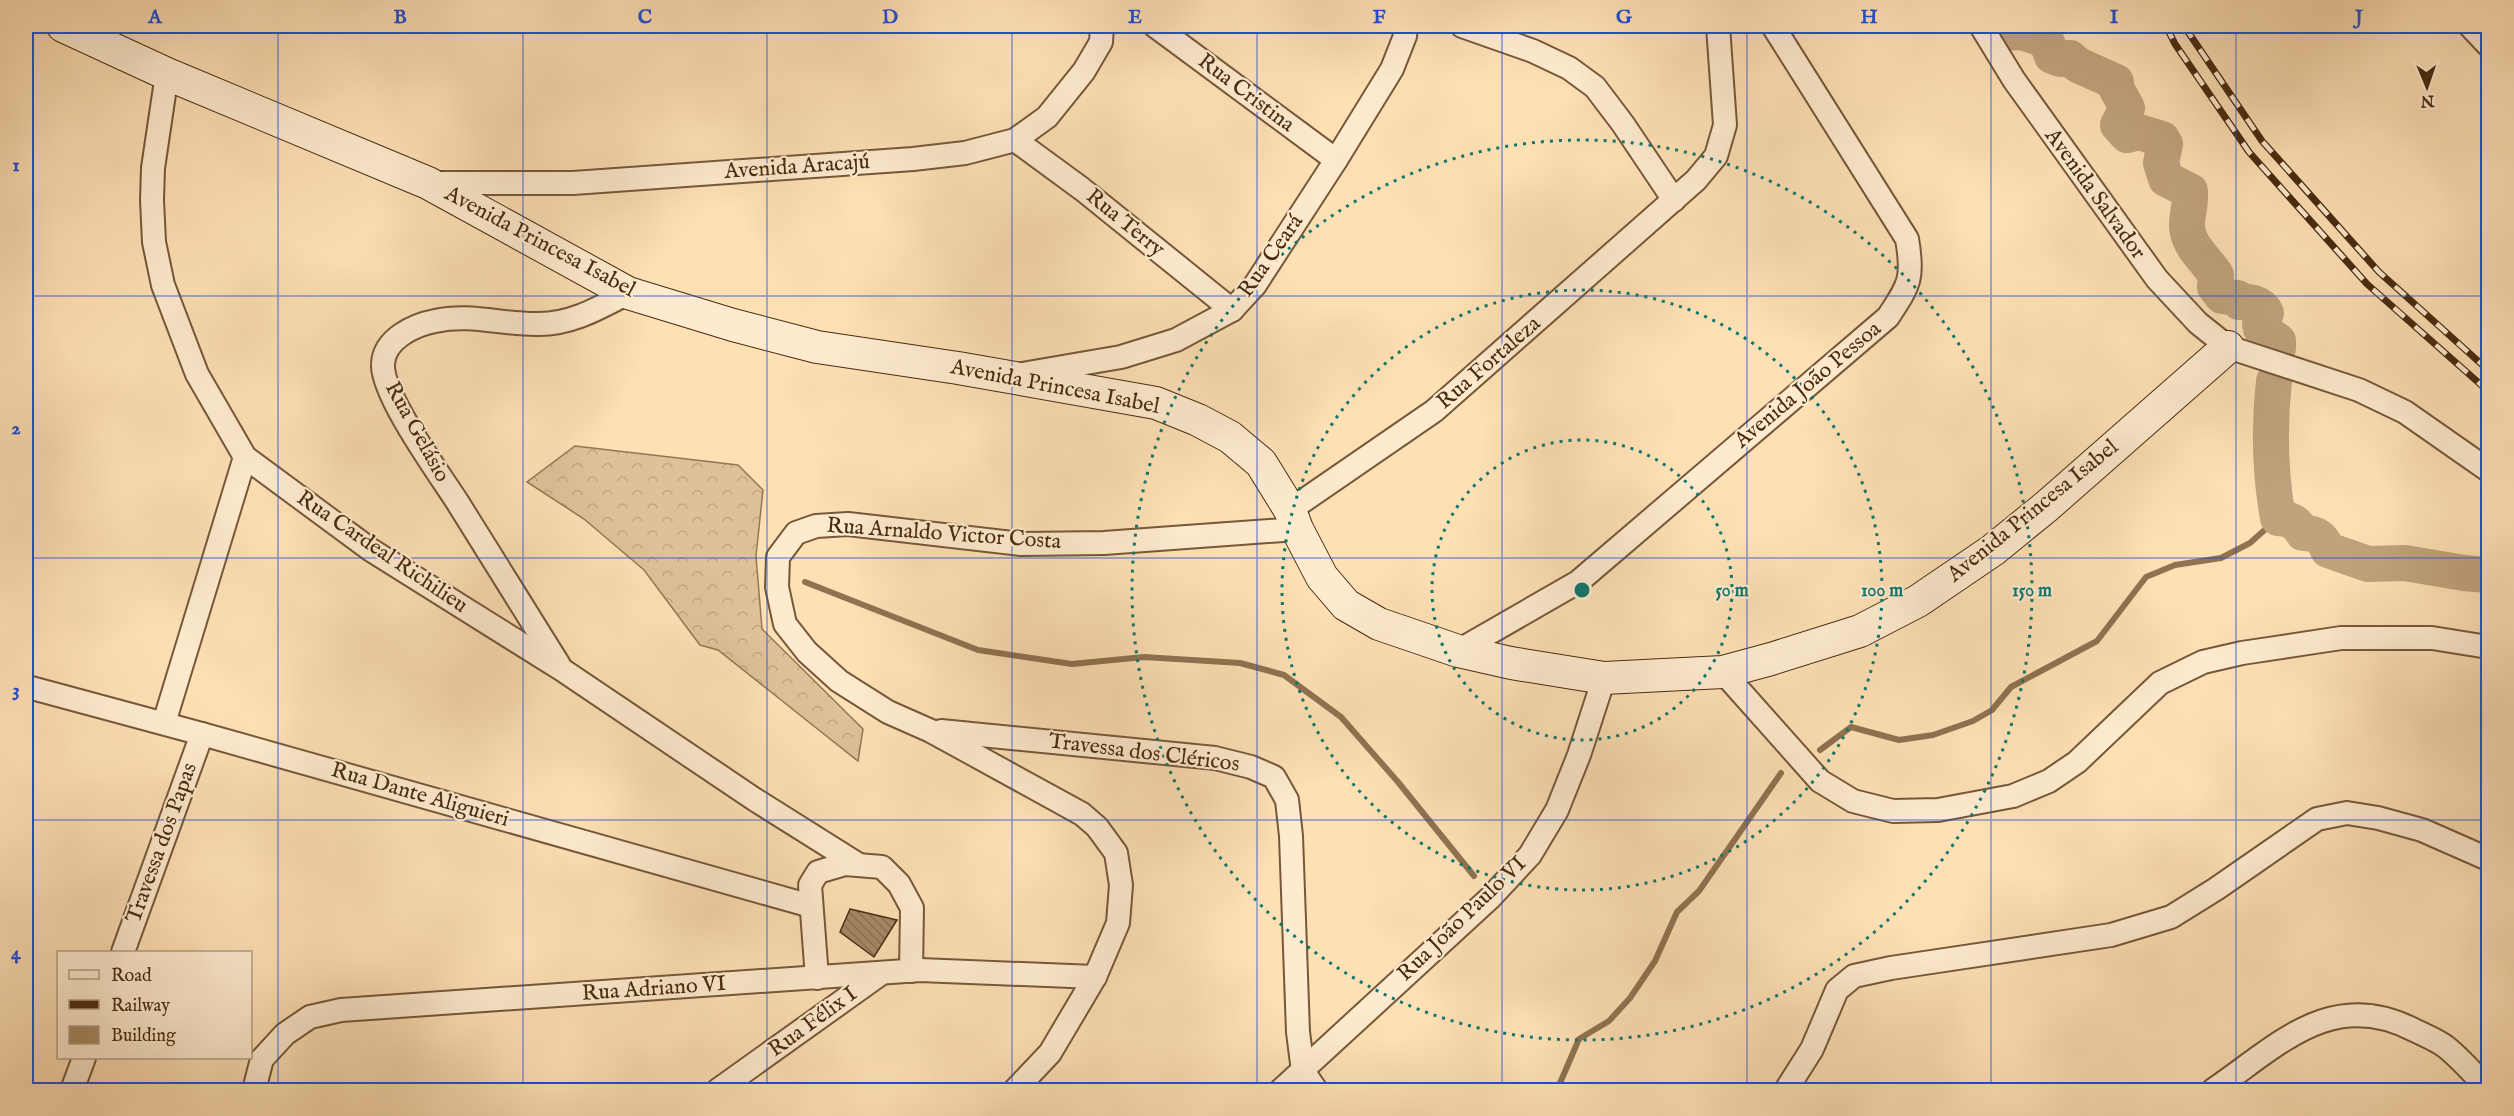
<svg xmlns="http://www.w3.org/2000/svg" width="2514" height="1116" viewBox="0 0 2514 1116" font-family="'IM FELL English',serif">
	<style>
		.forest { fill: url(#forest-crowns); stroke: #947654; stroke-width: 1.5 }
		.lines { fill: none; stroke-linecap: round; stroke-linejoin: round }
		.stream { stroke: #907251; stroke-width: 6 }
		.river { stroke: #c0a27d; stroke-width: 36 }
		.building { fill: url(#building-back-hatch); stroke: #482b10; stroke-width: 1.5 }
		.street-casing { stroke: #765839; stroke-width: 26 }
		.secondary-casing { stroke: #482b10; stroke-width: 34 }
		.street { stroke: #feebcf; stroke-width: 22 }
		.secondary { stroke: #feebcf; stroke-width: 32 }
		.rail-casing { stroke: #482b10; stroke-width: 7 }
		.rail { stroke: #feebcf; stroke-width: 4.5; stroke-dasharray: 14; stroke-linecap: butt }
		.grid { fill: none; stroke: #1d4ed8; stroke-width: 1.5; stroke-opacity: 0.55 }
		.ring { fill: none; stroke: #0f766e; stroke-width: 3; stroke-dasharray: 3 6 }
		.labels { text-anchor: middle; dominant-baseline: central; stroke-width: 4.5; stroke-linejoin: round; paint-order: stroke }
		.street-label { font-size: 22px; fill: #482b10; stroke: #feebcf }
		.centre { fill: #0f766e; stroke: #feebcf; stroke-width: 3 }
		.ring-label { font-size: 18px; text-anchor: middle; font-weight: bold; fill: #0f766e; stroke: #feebcf; stroke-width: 4.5; stroke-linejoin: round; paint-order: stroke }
		.neatline { fill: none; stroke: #1d4ed8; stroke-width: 2 }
		.grid-label { font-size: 20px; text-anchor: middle; font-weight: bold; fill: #1d4ed8 }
	</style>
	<defs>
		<pattern id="forest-crowns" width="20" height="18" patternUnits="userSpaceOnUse" patternTransform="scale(1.5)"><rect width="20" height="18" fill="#dfc199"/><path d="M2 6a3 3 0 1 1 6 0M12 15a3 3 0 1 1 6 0" fill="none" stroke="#c1a683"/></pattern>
		<pattern id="building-back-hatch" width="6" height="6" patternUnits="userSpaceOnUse" patternTransform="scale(1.5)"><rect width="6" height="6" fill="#a78966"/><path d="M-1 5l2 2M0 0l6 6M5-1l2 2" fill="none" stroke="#8a7053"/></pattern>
	</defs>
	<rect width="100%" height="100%" fill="#fee0b5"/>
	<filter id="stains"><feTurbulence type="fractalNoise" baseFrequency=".00333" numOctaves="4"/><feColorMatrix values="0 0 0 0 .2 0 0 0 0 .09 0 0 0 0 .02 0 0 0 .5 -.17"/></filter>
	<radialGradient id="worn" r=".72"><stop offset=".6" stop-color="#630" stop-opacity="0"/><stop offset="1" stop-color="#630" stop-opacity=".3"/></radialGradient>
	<!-- forest -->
	<path class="forest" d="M575 446 738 465 763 490 756 556 762 629 863 729 858 761 718 650 700 645 644 570 584 519 527 482Z"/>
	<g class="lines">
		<!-- stream -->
		<g class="stream">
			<path d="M805 582 978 650 1072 664 1144 657 1240 663 1284 675 1341 717 1398 782 1474 876"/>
			<path d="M1820 750 1851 727 1899 740 1933 735 1973 721 1992 710 2011 687 2097 641 2146 577 2175 565 2221 558 2250 543 2278 518"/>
			<path d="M1557 1090 1579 1039 1609 1021 1630 998 1655 961 1677 912 1699 891 1781 773"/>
		</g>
		<!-- river -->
		<g class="river">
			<path d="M1993 26C2001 39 2008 31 2020 32 2029 33 2037 38 2046 40L2052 56 2060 59 2070 58 2078 65 2116 82 2115 86 2127 108 2118 125 2127 135 2139 132 2162 139 2165 144 2161 163 2166 179 2190 191C2191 204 2187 214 2187 225 2187 245 2206 260 2216 275L2215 287 2222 296 2238 298 2239 302C2250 301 2261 303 2266 313L2260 324 2261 329 2278 341V348"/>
			<path d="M2274 381C2269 426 2270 473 2278 518 2290 519 2297 522 2303 533 2317 533 2322 537 2328 550L2368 564 2405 563 2464 573 2488 575"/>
		</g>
	</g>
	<!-- building -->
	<path class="building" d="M850 909 897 920 874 957 840 932Z"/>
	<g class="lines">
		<!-- street casing -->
		<g class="street-casing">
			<g id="street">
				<path d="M1155 26 1336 160"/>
				<path d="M1462 26 1533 51 1569 68 1595 87 1623 124 1674 200"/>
				<path d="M1981 26 2014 80 2157 279 2198 323 2228 347 2359 390 2405 412 2488 470"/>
				<path d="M2470 26 2488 45"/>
				<path d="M167 74 153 168 152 200 154 242 163 285 197 374 245 457 371 550 561 669 754 799 859 865"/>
				<path d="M1015 140 1082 189 1232 310"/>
				<path d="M430 183H573L913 159 965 153 1015 140 1047 117 1084 71 1101 42 1102 26"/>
				<path d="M1022 374 1121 357 1176 340 1232 310 1255 285 1336 160 1392 69 1405 36 1406 26"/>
				<path d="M1290 510 1434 411 1696 180 1716 156 1725 125 1718 26"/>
				<path d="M1458 651 1578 582 1888 317C1909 285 1914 279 1907 239L1773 26"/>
				<path d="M559 665C525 611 492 557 458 503 440 475 381 394 383 364 384 339 414 325 435 321 471 313 503 325 539 324 572 324 599 308 628 293"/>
				<path d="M1723 672 1820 781 1853 801 1893 811 1938 810 2013 796 2049 781 2077 762 2160 683 2203 662 2242 653 2341 638H2432L2488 647"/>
				<path d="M28 687 202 734 811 906"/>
				<path d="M164 723 245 457"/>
				<path d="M941 731 1215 758 1251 767 1274 777 1287 800 1291 836 1298 1032 1303 1071 1316 1090"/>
				<path d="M123 952 202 734"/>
				<path d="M817 978 810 885 818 872 845 864 882 867 899 884 912 908 911 971"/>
				<path d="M72 1090 84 1058"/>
				<path d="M254 1090 262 1059 285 1034 310 1017 341 1010 920 970 1095 977"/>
				<path d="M718 1090 879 975"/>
				<path d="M1015 1090 1050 1053 1095 977 1118 923 1121 885 1116 853 1097 827 1082 814 931 731 888 712 839 681 807 652 785 624 777 587 778 557 796 533 816 526 848 524 1021 544 1104 543 1297 529"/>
				<path d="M1281 1090 1490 898 1530 855 1557 810 1579 755 1604 678"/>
				<path d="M1786 1090 1812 1049 1837 990 1854 976 1891 968 2111 935 2171 917 2216 889 2317 819 2347 813 2378 818 2422 830 2488 859"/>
				<path d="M2213 1090C2278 1046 2331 987 2414 1030 2424 1035 2437 1040 2446 1047 2461 1059 2475 1075 2488 1089"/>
			</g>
		</g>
		<!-- secondary casing -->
		<g class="secondary-casing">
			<path id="secondary" d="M63 26 167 74 428 183 628 293 733 325 817 347 958 368 1156 403 1198 420 1230 437 1261 463 1290 510 1297 529 1322 577 1346 605 1379 624 1458 651 1511 663 1604 678 1723 672 1771 659 1860 631 1918 601 1993 550 2047 506 2228 347"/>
		</g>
		<!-- street -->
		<use href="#street" class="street"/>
		<!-- secondary -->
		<use href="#secondary" class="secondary"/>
		<!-- rail casing -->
		<g class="rail-casing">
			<g id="rail">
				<path d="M2166 26 2175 44 2249 152 2367 284 2488 391"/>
				<path d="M2184 26 2262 141 2379 272 2488 370"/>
			</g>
		</g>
		<!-- rail -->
		<use href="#rail" class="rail"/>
	</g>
	<!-- grid -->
	<path class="grid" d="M278 26V1090M523 26V1090M767 26V1090M1012 26V1090M1257 26V1090M1502 26V1090M1747 26V1090M1991 26V1090M2236 26V1090M26 296H2488M26 558H2488M26 820H2488"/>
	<!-- distance rings -->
	<g class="ring">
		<circle cx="1582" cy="590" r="150"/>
		<circle cx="1582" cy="590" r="300"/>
		<circle cx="1582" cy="590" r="450"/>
	</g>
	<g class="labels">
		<!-- street labels -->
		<g class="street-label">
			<text transform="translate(1246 93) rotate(37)">Rua Cristina</text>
			<text transform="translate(797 167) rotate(-4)">Avenida Aracajú</text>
			<text transform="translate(2095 194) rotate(54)">Avenida Salvador</text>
			<text transform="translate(1125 223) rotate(39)">Rua Terry</text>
			<text transform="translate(540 242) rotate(28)">Avenida Princesa Isabel</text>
			<text transform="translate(1271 256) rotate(-55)">Rua Ceará</text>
			<text transform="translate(1489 363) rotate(-41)">Rua Fortaleza</text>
			<text transform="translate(1808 385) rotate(-40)">Avenida João Pessoa</text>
			<text transform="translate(1055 387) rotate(11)">Avenida Princesa Isabel</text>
			<text transform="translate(417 432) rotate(61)">Rua Gelásio</text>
			<text transform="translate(2033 511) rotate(-39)">Avenida Princesa Isabel</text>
			<text transform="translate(944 534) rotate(4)">Rua Arnaldo Victor Costa</text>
			<text transform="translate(382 552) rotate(34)">Rua Cardeal Richilieu</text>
			<text transform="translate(1144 753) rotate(7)">Travessa dos Cléricos</text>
			<text transform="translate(420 795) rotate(16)">Rua Dante Aliguieri</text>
			<text transform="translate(162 843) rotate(-70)">Travessa dos Papas</text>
			<text transform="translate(1462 919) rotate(-44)">Rua João Paulo VI</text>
			<text transform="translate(654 989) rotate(-4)">Rua Adriano VI</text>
			<text transform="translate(813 1022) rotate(-36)">Rua Félix I</text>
		</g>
	</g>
	<circle cx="1582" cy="590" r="9" class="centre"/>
	<g class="ring-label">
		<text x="1732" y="596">50 m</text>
		<text x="1882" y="596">100 m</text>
		<text x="2032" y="596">150 m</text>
	</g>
	<!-- margin -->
	<rect width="2514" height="1116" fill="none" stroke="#fee0b5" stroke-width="66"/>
	<!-- legend -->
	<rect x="57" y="951" width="195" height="108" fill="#feebcf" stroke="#b59e83" stroke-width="1.5"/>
	<rect x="69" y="970" width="30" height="9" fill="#feebcf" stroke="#b59e83" stroke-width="1.5"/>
	<text x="111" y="981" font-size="18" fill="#482b10">Road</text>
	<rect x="69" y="1000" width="30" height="9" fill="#482b10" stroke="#b59e83" stroke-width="1.5"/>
	<text x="111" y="1011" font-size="18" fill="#482b10">Railway</text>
	<rect x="69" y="1026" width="30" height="18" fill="#a78966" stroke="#b59e83" stroke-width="1.5"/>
	<text x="111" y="1041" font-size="18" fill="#482b10">Building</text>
	<!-- north arrow -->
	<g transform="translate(2427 87) rotate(178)" stroke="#feebcf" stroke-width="4.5" paint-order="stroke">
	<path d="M0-4.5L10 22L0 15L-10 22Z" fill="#482b10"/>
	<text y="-9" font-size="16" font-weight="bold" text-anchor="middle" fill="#482b10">N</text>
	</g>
	<rect x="33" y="33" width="2448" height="1050" class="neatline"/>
	<g class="grid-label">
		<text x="155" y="23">A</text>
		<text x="400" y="23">B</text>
		<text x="645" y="23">C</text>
		<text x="890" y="23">D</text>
		<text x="1135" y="23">E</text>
		<text x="1379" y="23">F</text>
		<text x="1624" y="23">G</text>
		<text x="1869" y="23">H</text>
		<text x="2114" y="23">I</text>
		<text x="2359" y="23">J</text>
		<text x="16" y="171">1</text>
		<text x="16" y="434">2</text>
		<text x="16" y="696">3</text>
		<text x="16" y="959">4</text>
	</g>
	<rect width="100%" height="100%" filter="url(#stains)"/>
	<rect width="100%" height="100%" fill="url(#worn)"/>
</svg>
